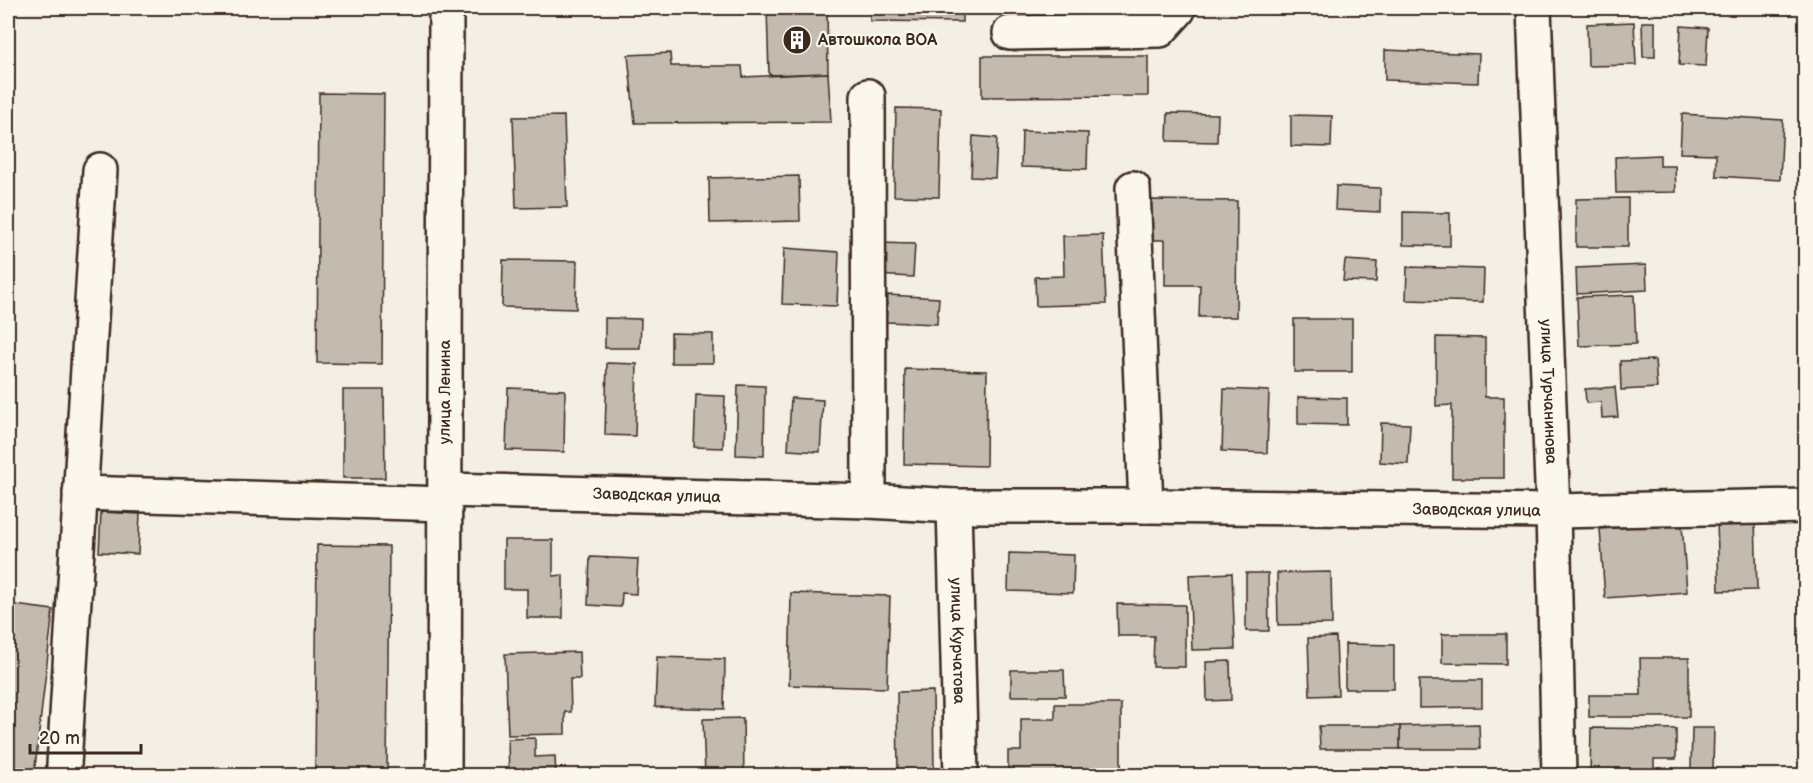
<svg xmlns="http://www.w3.org/2000/svg" width="1813" height="783" viewBox="0 0 1813 783" font-family="'Balsamiq Sans',sans-serif">
	<style>
		.building { fill: #c3bbb0; stroke: #3b2a1e; stroke-width: 1.5 }
		.lines { fill: none; stroke-linecap: round; stroke-linejoin: round }
		.minor-casing { stroke: #3b2a1e; stroke-width: 38 }
		.minor { stroke: #fbf7ec; stroke-width: 33 }
		.labels { text-anchor: middle; dominant-baseline: central; stroke-width: 4.5; stroke-linejoin: round; paint-order: stroke }
		.poi-label { font-size: 16px; font-weight: bold; fill: #3b2a1e; stroke: #fbf7ec; text-anchor: start }
		.street-label { font-size: 16px; fill: #3b2a1e; stroke: #fbf7ec }
	</style>
	<rect width="100%" height="100%" fill="#f3efe4"/>
	<filter id="ink" filterUnits="userSpaceOnUse"><feTurbulence type="fractalNoise" baseFrequency=".0167" numOctaves="2"/><feDisplacementMap in="SourceGraphic" scale="12" xChannelSelector="R" yChannelSelector="G"/><feConvolveMatrix kernelMatrix="1 2 1 2 8 2 1 2 1" color-interpolation-filters="sRGB"/></filter>
	<g filter="url(#ink)">
		<!-- building -->
		<g class="building">
			<path d="M767 8H827L828 73 769 75Z"/>
			<path d="M870 8H962V22L870 21Z"/>
			<path d="M1025 8H1151L1025 12Z"/>
			<path d="M1249 8H1287V14L1249 13Z"/>
			<path d="M1634 22 1636 65 1588 66 1587 24Z"/>
			<path d="M1642 22H1655V57H1643Z"/>
			<path d="M1681 26 1708 28 1706 66 1679 65Z"/>
			<path d="M1385 50 1479 54 1478 83 1385 80Z"/>
			<path d="M670 53 671 66H742L743 77 828 73 831 122 635 123 628 55Z"/>
			<path d="M982 56H1148V96L982 97Z"/>
			<path d="M319 93 384 94 382 364 317 363Z"/>
			<path d="M896 108 941 109 939 197 894 196Z"/>
			<path d="M1168 113 1218 114 1217 142 1167 141Z"/>
			<path d="M1682 114 1783 120 1780 180 1716 176V154L1680 153Z"/>
			<path d="M1291 115 1332 116 1331 147 1291 146Z"/>
			<path d="M564 116 567 207 516 208 513 117Z"/>
			<path d="M1022 131 1088 133 1087 169 1021 167Z"/>
			<path d="M973 136 997 138 995 178 971 177Z"/>
			<path d="M1660 155V166H1675L1676 192 1616 193 1615 157Z"/>
			<path d="M799 176 800 221 710 223 709 178Z"/>
			<path d="M1336 186 1380 188V212L1335 210Z"/>
			<path d="M1628 198V247H1576V199Z"/>
			<path d="M1148 200 1237 201 1236 317H1199L1200 285H1165V240H1148Z"/>
			<path d="M1403 212 1450 213V246L1403 245Z"/>
			<path d="M1103 235 1106 304 1036 306 1035 277 1064 276 1063 236Z"/>
			<path d="M877 243 915 244 913 277 875 275Z"/>
			<path d="M784 248 839 252 837 306 782 304Z"/>
			<path d="M503 260 577 261 576 309 502 307Z"/>
			<path d="M1345 260 1377 262 1376 282 1343 281Z"/>
			<path d="M1646 265 1647 290 1577 294 1576 268Z"/>
			<path d="M1407 267 1484 269 1483 302 1406 300Z"/>
			<path d="M888 295 939 298 937 324 886 322Z"/>
			<path d="M1634 295 1636 344 1579 346 1577 297Z"/>
			<path d="M605 318 641 319 640 348H605Z"/>
			<rect x="1294" y="319" width="58" height="53"/>
			<path d="M671 333 713 334V363H671Z"/>
			<path d="M1436 337 1485 338V397H1504V478H1452V405L1436 406Z"/>
			<path d="M1655 360 1657 388 1621 390 1620 361Z"/>
			<path d="M607 363 637 364 635 436 605 435Z"/>
			<path d="M905 369 987 371 986 466 904 464Z"/>
			<path d="M738 385 765 386 764 456 736 455Z"/>
			<path d="M1615 387 1618 417 1602 418 1601 402 1586 403 1585 389Z"/>
			<path d="M508 388 565 390 564 452 506 450Z"/>
			<path d="M1224 389 1269 391 1267 453 1222 451Z"/>
			<path d="M343 390H384L385 478H343Z"/>
			<path d="M696 395 725 396 723 448 694 447Z"/>
			<path d="M1298 397 1347 398V425L1298 424Z"/>
			<path d="M791 398 823 400 820 452 788 450Z"/>
			<path d="M1381 423 1410 424 1408 464 1380 462Z"/>
			<path d="M101 512 140 514 138 554 99 552Z"/>
			<path d="M1755 518 1757 590 1719 591 1717 519Z"/>
			<path d="M1682 524 1687 592 1605 598 1600 529Z"/>
			<path d="M504 540H553V576L563 575V618H527V589H504Z"/>
			<path d="M317 545 389 546 387 776H315Z"/>
			<path d="M1009 553 1074 555 1073 593 1008 591Z"/>
			<path d="M590 557 638 559 636 594 622 593 621 607 588 605Z"/>
			<path d="M1331 572 1332 624 1278 625 1277 573Z"/>
			<path d="M1232 573 1235 649 1192 650 1189 575Z"/>
			<path d="M1246 573H1268L1269 631H1246Z"/>
			<path d="M791 593 890 596 887 688 789 685Z"/>
			<path d="M8 604 53 610 34 776H8Z"/>
			<path d="M1117 604 1185 605V667H1153L1154 636H1118Z"/>
			<path d="M1442 634H1506V664L1442 663Z"/>
			<path d="M1336 637 1338 695 1310 696 1308 638Z"/>
			<path d="M1345 644 1394 645V689H1345Z"/>
			<path d="M579 652 580 679H570L571 712H565V734L508 735 505 654Z"/>
			<path d="M657 657 725 659 724 709 655 707Z"/>
			<path d="M1640 658H1689V717H1589V695H1641Z"/>
			<path d="M1230 661 1231 700 1207 701 1206 662Z"/>
			<path d="M1011 670H1064L1065 696H1011Z"/>
			<path d="M1419 680H1482V707L1419 708Z"/>
			<path d="M933 691 934 776H823L898 774 897 692Z"/>
			<path d="M1055 704H1121V776H1008V751H1021V719H1055Z"/>
			<path d="M743 718 744 776H705L703 719Z"/>
			<path d="M1479 724 1480 749H1400V726Z"/>
			<path d="M1319 726H1400V749H1320Z"/>
			<path d="M1591 728 1676 729V759H1654V775L1590 774Z"/>
			<path d="M1692 728H1714L1713 769H1691Z"/>
			<path d="M535 738V757L555 756 556 776H509L508 739Z"/>
			<rect x="1329" y="768" width="55" height="8"/>
		</g>
		<g class="lines">
			<!-- minor casing -->
			<g class="minor-casing">
				<g id="minor">
					<path id="s1" d="M1534 8 1553 511 1559 776"/>
					<path d="M1010 33 1160 30 1178 10V8"/>
					<path d="M868 96 869 501"/>
					<path d="M1133 188 1146 506"/>
					<path id="s2" d="M445 490 869 501 954 506H1146L1553 511 1806 506"/>
					<path d="M80 493 445 504"/>
					<path id="s3" d="M954 506 961 776"/>
					<path d="M64 765 100 170"/>
					<path id="s4" d="M444 776 446 8"/>
				</g>
			</g>
			<!-- minor -->
			<use href="#minor" class="minor"/>
		</g>
	</g>
	<!-- icons -->
	<defs>
		<g id="building-disc" transform="scale(1.5)"><circle r="9.5" fill="#3b2a1e" stroke="#fbf7ec"/><path d="M-4-6H4V6H1V3H-1V6H-4ZM-2.5-4.3h1.7v1.8h-1.7ZM.8-4.3h1.7v1.8H.8ZM-2.5-1h1.7V.8h-1.7ZM.8-1h1.7V.8H.8Z" fill="#fff"/></g>
	</defs>
	<g fill-rule="evenodd">
		<use href="#building-disc" x="797" y="40"/>
	</g>
	<g class="labels">
		<!-- poi labels -->
		<g class="poi-label">
			<text x="818" y="40">Автошкола ВОА</text>
		</g>
		<!-- street labels -->
		<g class="street-label">
			<text stroke="none"><textPath href="#s1" startOffset="384">улица Турчанинова</textPath></text>
			<text stroke="none"><textPath href="#s4" startOffset="384">улица Ленина</textPath></text>
			<text stroke="none"><textPath href="#s2" startOffset="212">Заводская улица</textPath></text>
			<text stroke="none"><textPath href="#s2" startOffset="1032">Заводская улица</textPath></text>
			<text stroke="none"><textPath href="#s3" startOffset="135">улица Курчатова</textPath></text>
		</g>
	</g>
	<!-- margin -->
	<rect width="1813" height="783" fill="none" stroke="#fbf7ec" stroke-width="30"/>
	<rect x="15" y="15" width="1783" height="753" fill="none" stroke="#3b2a1e" stroke-width="2" filter="url(#ink)"/>
	<!-- scale -->
	<path d="M30 744v9h111v-9" fill="none" stroke="#3b2a1e" stroke-width="3"/>
	<text x="39" y="744" font-size="18" fill="#3b2a1e" stroke="#fbf7ec" stroke-width="4.5" paint-order="stroke">20 m</text>
</svg>
